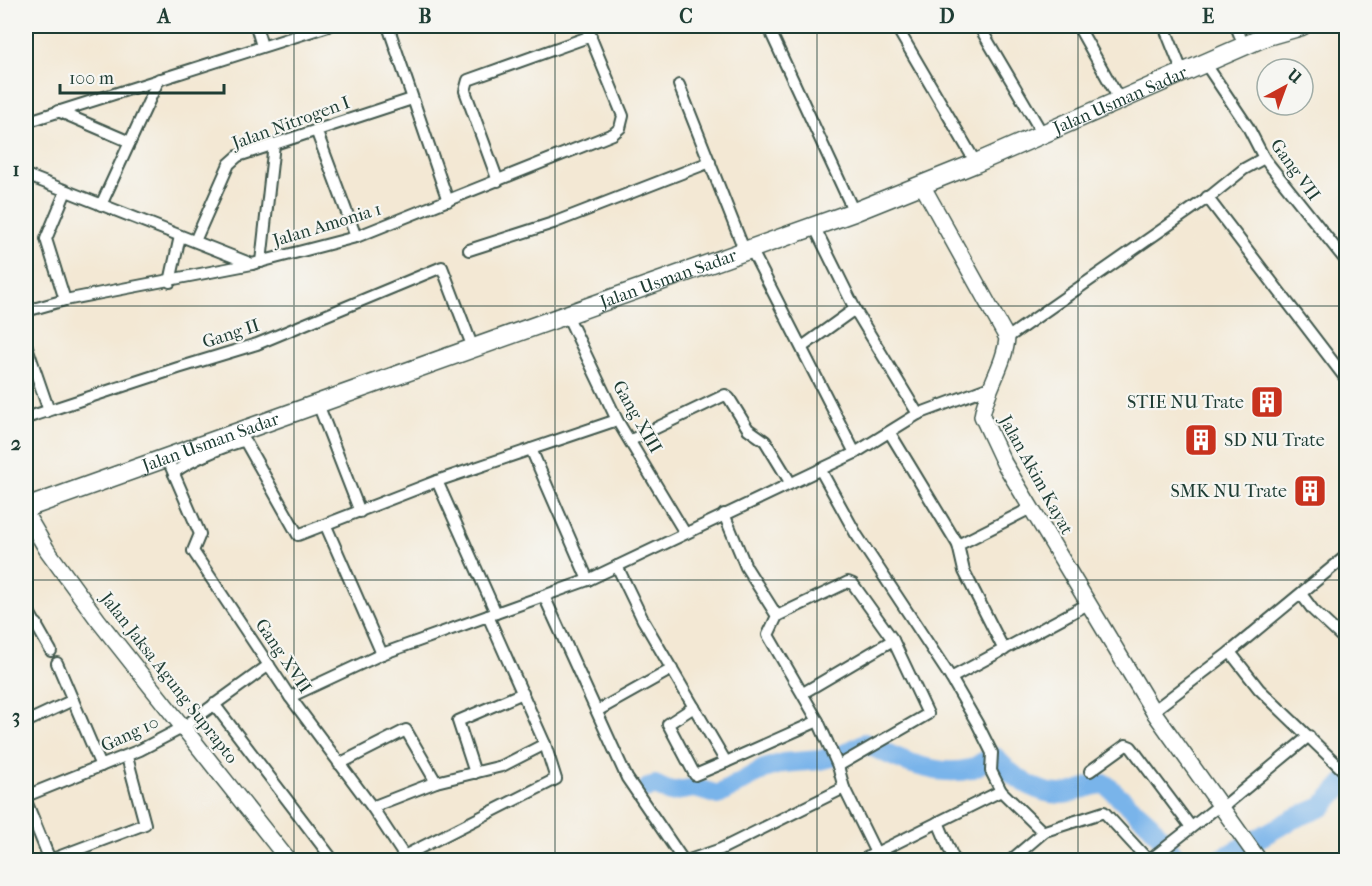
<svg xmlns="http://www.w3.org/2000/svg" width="1372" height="886" viewBox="0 0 1372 886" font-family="'IM FELL French Canon',serif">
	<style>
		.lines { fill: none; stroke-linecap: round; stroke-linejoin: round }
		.river { stroke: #79b4ea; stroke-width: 20 }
		.minor-casing { stroke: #3f574c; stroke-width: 14 }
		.secondary-casing { stroke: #3f574c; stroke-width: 18 }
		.trunk-casing { stroke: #3f574c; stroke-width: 21 }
		.minor { stroke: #fff; stroke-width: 10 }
		.secondary { stroke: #fff; stroke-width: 15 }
		.trunk { stroke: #fff; stroke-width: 18 }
		.grid { fill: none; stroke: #1f3d34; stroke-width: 1.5; stroke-opacity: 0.55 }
		.labels { text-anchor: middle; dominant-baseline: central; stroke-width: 4.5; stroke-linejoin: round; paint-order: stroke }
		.street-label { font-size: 18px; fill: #1f3d34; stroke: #f6f6f2 }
		.poi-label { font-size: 18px; fill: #1f3d34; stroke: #f6f6f2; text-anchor: end }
		.neatline { fill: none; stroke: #1f3d34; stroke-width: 2 }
		.grid-label { font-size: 20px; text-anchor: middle; font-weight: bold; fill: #1f3d34 }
	</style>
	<rect width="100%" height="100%" fill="#f6f6f2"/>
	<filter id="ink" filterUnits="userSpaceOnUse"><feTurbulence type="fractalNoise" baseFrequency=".0167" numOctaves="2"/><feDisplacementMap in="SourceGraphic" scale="12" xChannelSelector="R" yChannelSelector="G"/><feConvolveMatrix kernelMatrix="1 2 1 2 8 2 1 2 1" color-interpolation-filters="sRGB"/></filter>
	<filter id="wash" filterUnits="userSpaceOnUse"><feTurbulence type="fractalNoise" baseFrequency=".008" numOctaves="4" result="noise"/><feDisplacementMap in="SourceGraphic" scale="24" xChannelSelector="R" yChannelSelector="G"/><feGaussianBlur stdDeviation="1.35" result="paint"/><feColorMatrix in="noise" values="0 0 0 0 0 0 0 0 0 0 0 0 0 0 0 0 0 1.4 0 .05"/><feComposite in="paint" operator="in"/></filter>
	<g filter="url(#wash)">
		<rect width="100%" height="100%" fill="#f3e8d4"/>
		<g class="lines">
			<!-- river -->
			<g class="river">
				<path d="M648 788 655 785 670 792 695 788 718 795 764 769 783 763 820 760 844 754 865 743C895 758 936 778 970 769 979 767 986 757 995 757 1011 776 1042 799 1069 793 1083 790 1091 784 1105 784L1150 824 1178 860"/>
				<path d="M1219 860 1293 819 1322 807 1346 781"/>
			</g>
		</g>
	</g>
	<g filter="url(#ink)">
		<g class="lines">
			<!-- minor casing -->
			<g class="minor-casing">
				<g id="minor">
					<path d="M256 26 262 46"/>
					<path d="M388 26 448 201"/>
					<path d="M896 26 976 163"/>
					<path d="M979 26 1042 133"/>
					<path d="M1078 26 1119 99"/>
					<path d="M1164 26 1182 71"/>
					<path d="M1236 26 1244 46"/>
					<path d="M772 35 854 212"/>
					<path d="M1205 63 1248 127 1264 158 1346 261"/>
					<path d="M679 85 745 252"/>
					<path d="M58 111 130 142"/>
					<path d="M26 122 328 26"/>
					<path d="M316 130 356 237"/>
					<path d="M26 175 252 264"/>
					<path d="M498 181 465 91 468 80 591 36"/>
					<path d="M1207 197 1346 379"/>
					<path d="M101 205 159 79"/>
					<path d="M814 226 857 313 918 414"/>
					<path d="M195 241 229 164 238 156 412 99"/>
					<path d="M751 249 855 453"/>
					<path d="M469 250 553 223 710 162"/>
					<path d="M261 262 274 144"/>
					<path d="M170 282 180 236"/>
					<path d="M65 300 46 239 66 191"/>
					<path d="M26 311 65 300 252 264 356 237 613 134 620 128 623 116 586 26"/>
					<path d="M567 315 617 420 685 533"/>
					<path d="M1007 338 1213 194 1244 169 1264 158"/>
					<path d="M26 344 48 408 46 412"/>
					<path d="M802 347 852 311 857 313"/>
					<path d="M318 404 360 512"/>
					<path d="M26 418 178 368 257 344 442 267 473 348"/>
					<path d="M890 433 958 545 964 571 1004 650"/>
					<path d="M631 440 725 395 729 398 748 429 765 441 790 482"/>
					<path d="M531 449 588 580"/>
					<path d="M171 467 200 534 193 551 290 697 372 807 407 860"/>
					<path d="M820 469 856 534 951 678 977 723 992 753 991 771 1001 791 862 860"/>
					<path d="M174 474C178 465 233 442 245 441L298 535 437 481 617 420"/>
					<path d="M437 481 496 613"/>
					<path d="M724 514 746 567 777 616 768 635 818 721 838 766 844 788 876 853"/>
					<path d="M326 526 382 654"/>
					<path d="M958 545 1031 508"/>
					<path d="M617 566 643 620 726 762 818 721"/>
					<path d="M1301 594 1313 610 1346 641"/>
					<path d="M544 596 627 778 683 860"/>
					<path d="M26 607 51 651"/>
					<path d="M777 616 848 582 853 584 893 640 928 714 838 766"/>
					<path d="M26 631 37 624"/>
					<path d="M1230 652 1259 689 1346 773"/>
					<path d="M57 663 101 766"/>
					<path d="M951 678 1088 604"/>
					<path d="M803 693 893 640"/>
					<path d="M290 697 382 654 588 580 855 453 918 414 990 387"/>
					<path d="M214 704 333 860"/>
					<path d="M694 707 668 724 695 775 726 762"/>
					<path d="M597 711 672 669"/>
					<path d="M1153 711 1230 652 1346 556"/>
					<path d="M26 722 73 700"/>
					<path d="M339 764 406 730 436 782"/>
					<path d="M1090 771 1126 745 1131 747 1191 827"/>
					<path d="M475 773 458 721 523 693"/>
					<path d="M1001 791 1043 832"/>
					<path d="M26 796 140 750 182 728 269 665"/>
					<path d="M26 801 50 860"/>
					<path d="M372 807 436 782 502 766 545 744"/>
					<path d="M1223 807 1309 736"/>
					<path d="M938 822 954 860"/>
					<path d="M404 856 556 779 545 744 488 616"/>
					<path d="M50 860 145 824 127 757"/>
					<path d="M689 860 721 849 844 788"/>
					<path d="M1011 860 1045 831 1104 812 1148 860"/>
					<path d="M1150 860 1221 804"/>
				</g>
			</g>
			<!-- secondary casing -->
			<g class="secondary-casing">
				<g id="secondary">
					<path d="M922 185 1007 338C1005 365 986 389 982 416L1004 463 1153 711 1259 860"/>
					<path d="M26 514 47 550 98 620 288 860"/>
				</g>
			</g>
			<!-- trunk casing -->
			<g class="trunk-casing">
				<g id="trunk">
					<path id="s1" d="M26 508 854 212 976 163 1267 36 1302 26"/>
				</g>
			</g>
			<!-- minor -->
			<use href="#minor" class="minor"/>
			<!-- secondary -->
			<use href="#secondary" class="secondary"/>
			<!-- trunk -->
			<use href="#trunk" class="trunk"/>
		</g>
	</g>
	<!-- grid -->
	<path class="grid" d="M294 26V860M555 26V860M817 26V860M1078 26V860M26 306H1346M26 580H1346"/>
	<!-- icons -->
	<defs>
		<g id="building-square" transform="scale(1.725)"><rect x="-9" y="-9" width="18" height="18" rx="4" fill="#c8321e" stroke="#f6f6f2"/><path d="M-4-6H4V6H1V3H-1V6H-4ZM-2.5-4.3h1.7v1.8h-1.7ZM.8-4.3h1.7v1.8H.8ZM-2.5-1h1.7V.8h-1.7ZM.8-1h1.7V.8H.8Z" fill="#fff"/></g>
	</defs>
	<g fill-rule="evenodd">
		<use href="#building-square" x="1267" y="402"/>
		<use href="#building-square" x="1201" y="440"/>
		<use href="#building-square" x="1310" y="491"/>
	</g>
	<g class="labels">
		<!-- street labels -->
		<g class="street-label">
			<text stroke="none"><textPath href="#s1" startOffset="1168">Jalan Usman Sadar</textPath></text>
			<text transform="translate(291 123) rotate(-20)">Jalan Nitrogen I</text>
			<text transform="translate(1295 170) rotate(54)">Gang VII</text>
			<text transform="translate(327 225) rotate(-17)">Jalan Amonia 1</text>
			<text stroke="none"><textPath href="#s1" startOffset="682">Jalan Usman Sadar</textPath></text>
			<text transform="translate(231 334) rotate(-18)">Gang II</text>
			<text transform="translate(637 417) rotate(60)">Gang XIII</text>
			<text stroke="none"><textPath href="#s1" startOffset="196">Jalan Usman Sadar</textPath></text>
			<text transform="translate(1036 475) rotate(61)">Jalan Akim Kayat</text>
			<text transform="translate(283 656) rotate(56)">Gang XVII</text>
			<text transform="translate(169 678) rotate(52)">Jalan Jaksa Agung Suprapto</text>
			<text transform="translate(130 734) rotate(-25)">Gang 10</text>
		</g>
		<!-- poi labels -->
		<g class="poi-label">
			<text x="1244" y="402">STIE NU Trate</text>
			<text x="1224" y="440" text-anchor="start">SD NU Trate</text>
			<text x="1287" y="491">SMK NU Trate</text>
		</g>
	</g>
	<!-- margin -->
	<rect width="1372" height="886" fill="none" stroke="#f6f6f2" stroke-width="66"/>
	<!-- north arrow -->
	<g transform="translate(1285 87) rotate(41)"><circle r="28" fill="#f6f6f2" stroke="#a0aca6" stroke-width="1.5"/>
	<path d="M0-4.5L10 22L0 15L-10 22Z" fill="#c8321e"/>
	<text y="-9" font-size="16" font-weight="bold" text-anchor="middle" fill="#1f3d34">U</text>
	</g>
	<!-- scale -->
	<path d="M60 84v9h164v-9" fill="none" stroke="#1f3d34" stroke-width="3"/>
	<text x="69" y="84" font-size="18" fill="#1f3d34" stroke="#f6f6f2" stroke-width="4.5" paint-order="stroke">100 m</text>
	<rect x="33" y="33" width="1306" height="820" class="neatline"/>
	<g class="grid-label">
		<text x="164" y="23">A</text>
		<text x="425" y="23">B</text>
		<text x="686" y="23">C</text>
		<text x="947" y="23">D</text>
		<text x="1208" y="23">E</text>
		<text x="16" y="176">1</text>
		<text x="16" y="450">2</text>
		<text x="16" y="723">3</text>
	</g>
</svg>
